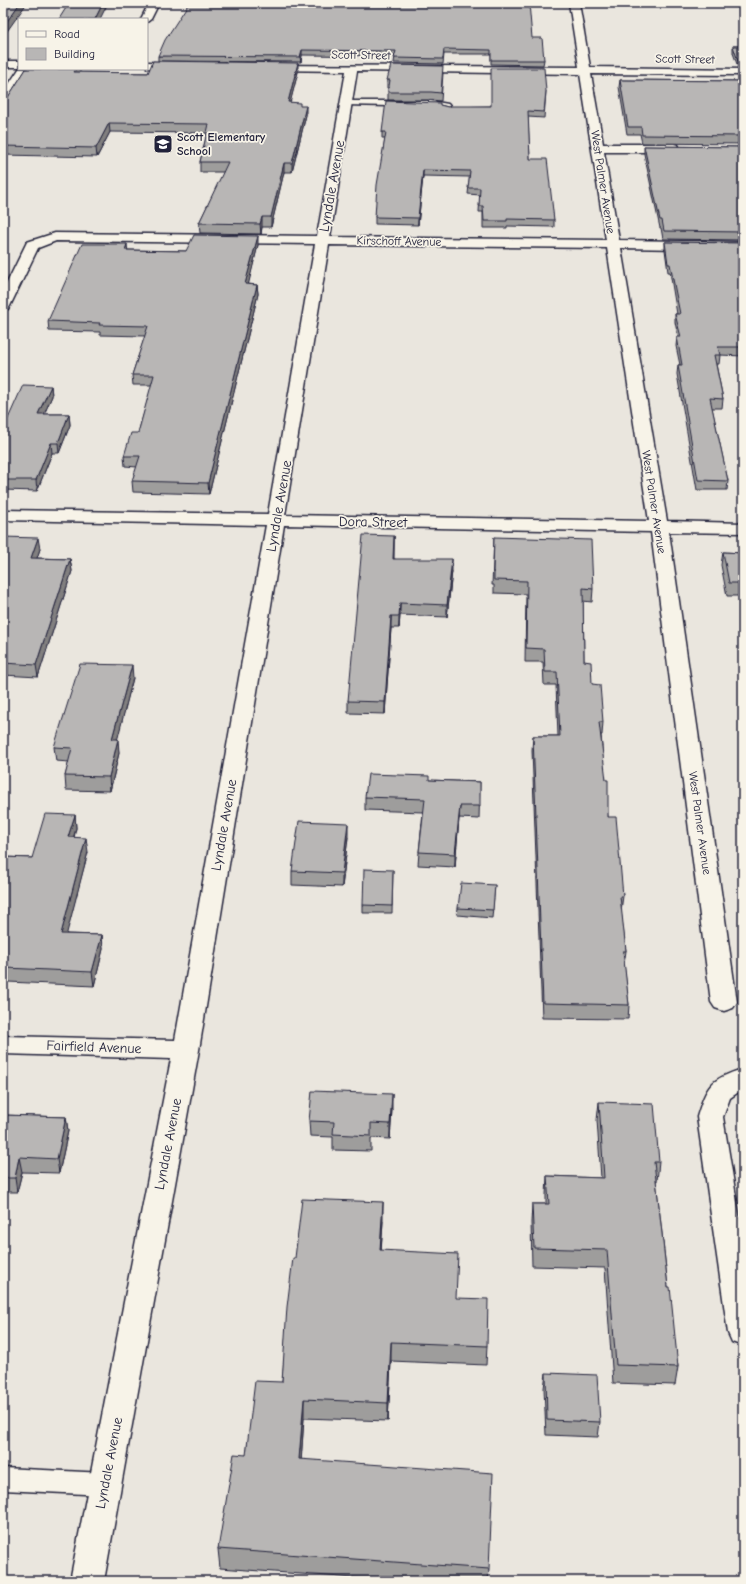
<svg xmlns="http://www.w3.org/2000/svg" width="746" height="1584" viewBox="0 0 746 1584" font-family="'Comic Neue',sans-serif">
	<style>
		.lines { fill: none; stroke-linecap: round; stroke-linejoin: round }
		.service-casing { stroke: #22223b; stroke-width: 3 }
		.minor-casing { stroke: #22223b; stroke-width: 3 }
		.service { fill: #f7f3e8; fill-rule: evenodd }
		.minor { fill: #f7f3e8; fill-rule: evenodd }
		.wall { fill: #9e9d9c; stroke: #22223b }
		.shaded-wall { fill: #817f7f; stroke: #22223b }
		.building { fill: #b8b6b5; stroke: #22223b }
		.labels { text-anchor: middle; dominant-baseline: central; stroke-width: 3.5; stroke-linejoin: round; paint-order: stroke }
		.far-street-label { font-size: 12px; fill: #22223b; stroke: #f7f3e8 }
		.far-poi-label { font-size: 12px; font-weight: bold; fill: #22223b; stroke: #f7f3e8; text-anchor: start }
		.street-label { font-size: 14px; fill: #22223b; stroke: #f7f3e8 }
	</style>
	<rect width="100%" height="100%" fill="#eae6de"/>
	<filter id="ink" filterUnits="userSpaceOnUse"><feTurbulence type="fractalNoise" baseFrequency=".025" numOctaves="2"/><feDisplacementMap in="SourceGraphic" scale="8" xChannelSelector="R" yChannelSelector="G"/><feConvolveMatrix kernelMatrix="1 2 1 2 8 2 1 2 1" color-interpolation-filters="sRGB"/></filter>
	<g filter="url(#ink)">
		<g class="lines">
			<!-- service casing -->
			<g class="service-casing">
				<g id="service">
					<path d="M19 69H27L6 101H3V93Z"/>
					<path d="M343 101H431L448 104 452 109 448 112 442 108 431 107 346 105H343L342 103Z"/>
					<path d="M3 1468 105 1473 113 1477 117 1484 113 1491 105 1495 3 1490Z"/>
				</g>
			</g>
			<!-- minor casing -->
			<g class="minor-casing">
				<g id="minor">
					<path d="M149 3H159L151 19 147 22V19H141Z"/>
					<path d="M569 3H579L590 67 743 69V75L591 74 603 144H674L678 145 680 148 678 151 674 152H604L619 240 743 242V250L621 248 667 521 743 523V533L669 532 737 1002 733 1008 724 1011 715 1008 711 1002 651 532 284 525 199 1050 104 1581H70L171 1059 3 1054V1036L175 1040 266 525 3 520V510L268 514 315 244 56 241 38 248 10 306 8 309 3 310V291L27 242 55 233 317 236 346 71 268 70 263 67 264 65 579 67ZM357 71 580 74 606 240 330 237ZM329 245 607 248 649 521 285 515Z"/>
					<rect x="3" y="61" width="16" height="6"/>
					<path d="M147 62 182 63 187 66 182 69 147 68Z"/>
					<path d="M743 1069V1089L730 1098 723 1117 743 1239V1346L732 1342 728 1333 697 1117C707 1085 710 1079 743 1069Z"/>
				</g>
			</g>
			<!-- service -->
			<use href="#service" class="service"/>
			<!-- minor -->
			<use href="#minor" class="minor"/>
		</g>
		<!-- wall -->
		<g class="wall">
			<path d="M532 38 544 60 543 65 491 64V54H444L443 64 394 63 395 56 302 55 301 62 158 61V56Z"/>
			<path d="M733 46H743V69L738 67 733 53Z"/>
			<path d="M26 69H81L80 72 148 73 298 72 290 102 300 106 306 115 292 172H284L271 227H262L261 234 200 233 199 223 224 172H200V162L207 133 110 132 97 157 3 155V105Z"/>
			<path d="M741 69 743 75V144L642 143 640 134H627L619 87 620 80 742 81 740 76Z"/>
			<path d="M443 73 441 101 431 100H388V88H387V80Z"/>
			<path d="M546 91 544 118 528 117 530 159 554 220V227L507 226V228H483V212H479L480 195 468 194 470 177 423 176 418 225 375 224V217L385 138H382V132L440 105 448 107 491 106Z"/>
			<path d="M644 146 743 147V240L663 239 661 228H660L644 154Z"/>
			<path d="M665 242 743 243V356L720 355 719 364H716L723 399 722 408H712L728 481 727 490H697L677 374 678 365H680L676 346 677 337H678L675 322V314H677L670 272H668L665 250Z"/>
			<path d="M258 245 248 284 257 285 258 294 209 494 133 492 132 481 137 467 125 466 124 456 138 433 152 385H133L132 375 145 336 100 335V332L49 331 48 321 128 250 186 251Z"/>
			<path d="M51 386 52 396 44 414H69L70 425 59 453H52L37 491 3 490V430Z"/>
			<path d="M394 536V559L452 571 447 617 400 615 399 628H391L385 714 348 713V701Z"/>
			<path d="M3 537 40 549 37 558 70 559 72 571 38 677 3 675Z"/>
			<path d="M494 537 593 589 592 602 583 601 584 661 592 684 603 722 602 735H601L608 817 623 896 621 911 626 951 624 964 629 1005 628 1019 542 1018 532 750 533 736H558L556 685H544L543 662H525L526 594 494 593V585H492Z"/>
			<path d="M723 552 743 553V596H727L721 565Z"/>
			<path d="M133 678 117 739 119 753 110 791 66 790 65 776 69 762 56 761 54 747Z"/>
			<path d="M429 780 480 782 479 819 459 818 455 867 418 865 419 852 423 812 365 810V797Z"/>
			<path d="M75 815 76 828 74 838 88 852 66 934 102 935 103 949 94 986 8 982V979H3V857L32 858Z"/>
			<path d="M348 837 342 887 292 885V871Z"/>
			<path d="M393 870 392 913H363V905Z"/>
			<path d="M495 885 492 918 457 915 458 908Z"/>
			<path d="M599 1102 659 1162 657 1181 656 1180 668 1287 678 1367 675 1385 613 1383 605 1268 532 1266 531 1222 532 1204H546V1195L547 1176 601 1178 597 1120Z"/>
			<path d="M392 1109 390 1139 371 1138V1151L333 1150V1137L310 1136 309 1121Z"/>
			<path d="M3 1115 66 1117 68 1131 59 1173 22 1172 17 1192H3Z"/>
			<path d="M383 1221 381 1251 456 1298 487 1346 486 1365 391 1361 388 1421 304 1418 301 1459 489 1569 488 1581H395L220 1568 218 1549 246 1455 282 1382 295 1258Z"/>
			<path d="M546 1373 600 1422 598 1437 546 1435 544 1388Z"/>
		</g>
		<!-- shaded-wall -->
		<g class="shaded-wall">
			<path d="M20 3H27L3 37V27Z"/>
			<path d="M103 3H108L100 19H95Z"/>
			<path d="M302 50V55L301 62 300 57Z"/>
			<path d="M298 63V72L288 111V102Z"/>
			<path d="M76 69H81L75 80 74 72Z"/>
			<path d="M306 106V115L292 172V163Z"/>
			<path d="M109 123 110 132 97 157 96 148Z"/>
			<path d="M284 163V172L271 227V217Z"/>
			<path d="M423 170V176L418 225V218Z"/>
			<path d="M262 217V227L261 234 260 224Z"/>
			<path d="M258 236V245L246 294 245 284Z"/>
			<path d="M127 244 128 254 125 250Z"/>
			<path d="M257 285 258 294 209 494 208 483Z"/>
			<path d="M51 386 52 396 40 424 38 414Z"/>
			<path d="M69 414 70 425 59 453 58 443Z"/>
			<path d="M51 443 52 453 37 491 36 480Z"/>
			<path d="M394 536V548L393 571V559Z"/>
			<path d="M38 538 40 549 33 570 31 558Z"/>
			<path d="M70 559 72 571 38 677 36 665Z"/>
			<path d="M452 559V571L447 617V605Z"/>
			<path d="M400 603V615L399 628V616Z"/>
			<path d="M391 616V628L385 714V702Z"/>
			<path d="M132 665 133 678 114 753 112 739Z"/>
			<path d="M118 739 119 753 110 791 109 777Z"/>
			<path d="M460 806 459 818 455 867V854Z"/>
			<path d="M75 815 76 828 70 851 68 837Z"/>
			<path d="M348 823V837L342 887V873Z"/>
			<path d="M86 838 88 852 63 948 61 934Z"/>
			<path d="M102 935 103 949 94 986 92 972Z"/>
			<path d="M392 1094V1109L390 1139V1124Z"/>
			<path d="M66 1117 68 1131 59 1173 57 1159Z"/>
			<path d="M19 1157 22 1172 17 1192 15 1178Z"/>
			<path d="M383 1202V1221L380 1269V1250Z"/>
			<path d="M391 1342V1361L388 1421V1403Z"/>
			<path d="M304 1399V1418L300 1478 299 1459Z"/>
		</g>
		<!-- building -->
		<g class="building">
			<path d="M3 3H20L3 27Z"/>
			<path d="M69 3H103L95 19H59Z"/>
			<path d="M189 3H529L532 38H542L544 60H491V50L444 49 443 59 394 58 396 51 302 50 300 57 158 56 165 40Z"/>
			<path d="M733 46H743V62L738 61Z"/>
			<path d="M153 61 298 63 288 102 300 103V106H306L292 163H284L271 217H262L260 224 199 223 228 162H200L209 124 109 123 96 148 3 146V105L26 69H76L74 72 148 73Z"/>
			<path d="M391 65 443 66 441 93 431 92H388L390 80H387Z"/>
			<path d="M491 68H544L546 91 544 112 528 111 530 159H547L554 220 507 219V221H484L483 206H479L480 188H468L470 171 423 170 418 218 375 217 377 185 386 132H382L386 101 440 103V105L448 107 451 106H491Z"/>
			<path d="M620 80 743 81V136L642 135 641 127H628Z"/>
			<path d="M644 146 743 147V232L664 231 662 220H660Z"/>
			<path d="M194 235 258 236 245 284 257 285 208 483 132 481 140 456H124L131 433H138L154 375H132L148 326 99 325 100 323 48 321 82 244H127L125 250 186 251Z"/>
			<path d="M665 242 743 243V347H718L720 355H714L723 399 710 398 728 481 698 480 678 365H682L677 337H681L675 314H680L670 264H668Z"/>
			<path d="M23 385 51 386 38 414H69L58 443H51L36 480H3V430Z"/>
			<path d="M363 535 394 536 393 559H452L447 605 400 603 399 616H391L385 702 348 701Z"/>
			<path d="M3 537 38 538 31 558 70 559 36 665 3 663Z"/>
			<path d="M494 537 591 540 593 589 583 588 584 661 591 662 592 684 600 685 603 722H599L606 780H608V817H616L623 896H620L626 951H623L629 1005 543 1003 533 736H560L557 672H545L544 649 526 648 527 581 494 580V572H493Z"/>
			<path d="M723 552 743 553V583H729Z"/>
			<path d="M80 664 132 665 112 739H118L109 777 65 776 72 748 54 747Z"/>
			<path d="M368 774 429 776V780L480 782V806H460L455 854 419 852 425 799 365 797Z"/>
			<path d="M45 814 75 815 68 837 86 838 61 934 102 935 92 972 6 968 7 965H3V857L32 858Z"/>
			<path d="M299 821 348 823 342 873 292 871Z"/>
			<path d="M364 869 393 870 392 906 363 905Z"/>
			<path d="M461 883 495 885 493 910 458 908Z"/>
			<path d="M312 1091 392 1094 390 1124 371 1123V1136L333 1134 334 1122 309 1121Z"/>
			<path d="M599 1102 654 1104 659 1162H654L668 1287H670L678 1367 616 1365 607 1250 534 1248 532 1204H549L547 1176 604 1178Z"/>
			<path d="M3 1115 66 1117 57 1159 19 1157 15 1178H3Z"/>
			<path d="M302 1199 383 1202 380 1250 458 1254 456 1298 488 1299 487 1346 391 1342 388 1403 304 1399 299 1459 493 1473 489 1569 218 1549 234 1454 246 1455 255 1381 282 1382 287 1307 293 1258H295Z"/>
			<path d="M546 1373 597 1375 600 1422 547 1420Z"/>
		</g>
	</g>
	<!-- icons -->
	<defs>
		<g id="school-square" transform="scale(1)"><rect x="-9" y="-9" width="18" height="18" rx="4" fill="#22223b" stroke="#f7f3e8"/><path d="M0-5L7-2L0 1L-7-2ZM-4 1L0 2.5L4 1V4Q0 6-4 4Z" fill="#fff"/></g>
	</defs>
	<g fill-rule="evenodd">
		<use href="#school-square" x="163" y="144"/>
	</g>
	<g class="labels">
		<!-- far-street labels -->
		<g class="far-street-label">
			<text transform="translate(361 55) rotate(1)">Scott Street</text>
			<text transform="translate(685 59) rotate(1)">Scott Street</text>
			<text transform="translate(603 182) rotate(81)">West Palmer Avenue</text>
			<text transform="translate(399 241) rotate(1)">Kirschoff Avenue</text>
			<text transform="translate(654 502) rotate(81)">West Palmer Avenue</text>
			<text transform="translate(700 823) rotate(82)">West Palmer Avenue</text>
		</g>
		<!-- far-poi labels -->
		<g class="far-poi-label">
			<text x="177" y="137">Scott Elementary<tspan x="177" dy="14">School</tspan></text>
		</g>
		<!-- street labels -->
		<g class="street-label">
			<text transform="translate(332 186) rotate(-80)">Lyndale Avenue</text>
			<text transform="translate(279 506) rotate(-80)">Lyndale Avenue</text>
			<text transform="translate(373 522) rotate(1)">Dora Street</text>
			<text transform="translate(224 825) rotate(-80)">Lyndale Avenue</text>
			<text transform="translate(94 1047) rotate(2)">Fairfield Avenue</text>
			<text transform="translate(168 1144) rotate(-79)">Lyndale Avenue</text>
			<text transform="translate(109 1463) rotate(-79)">Lyndale Avenue</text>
		</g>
	</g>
	<!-- margin -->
	<rect width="746" height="1584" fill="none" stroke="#f7f3e8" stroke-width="16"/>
	<rect x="8" y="8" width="730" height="1568" fill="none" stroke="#22223b" stroke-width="1.5" filter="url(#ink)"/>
	<!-- legend -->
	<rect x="18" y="18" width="130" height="52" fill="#f7f3e8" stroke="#a29fa3"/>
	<rect x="26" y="31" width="20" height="6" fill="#f7f3e8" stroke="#a29fa3"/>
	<text x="54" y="38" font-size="12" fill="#22223b">Road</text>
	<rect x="26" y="48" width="20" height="12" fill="#b8b6b5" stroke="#a29fa3"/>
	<text x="54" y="58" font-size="12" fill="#22223b">Building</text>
</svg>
